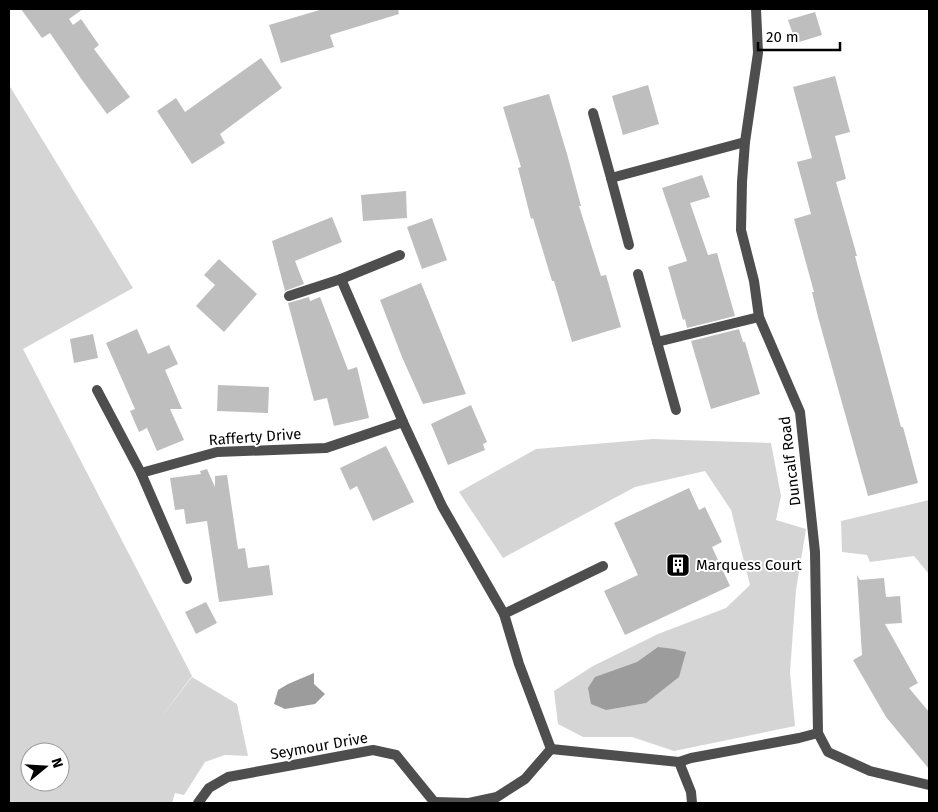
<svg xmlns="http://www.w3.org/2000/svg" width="938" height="812" viewBox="0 0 938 812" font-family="'Fira Sans',sans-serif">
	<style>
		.green { fill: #d5d5d5; fill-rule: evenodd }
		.water { fill: #9c9c9c }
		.building { fill: #bebebe }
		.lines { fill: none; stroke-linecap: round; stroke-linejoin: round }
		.service { stroke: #4e4e4e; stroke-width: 10 }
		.minor { stroke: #4e4e4e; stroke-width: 10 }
		.labels { text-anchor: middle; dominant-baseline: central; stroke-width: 4; stroke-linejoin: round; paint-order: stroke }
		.street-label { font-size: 15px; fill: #000; stroke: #fff }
		.poi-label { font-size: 15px; fill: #000; stroke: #fff; text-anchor: start }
	</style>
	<rect width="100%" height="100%" fill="#fff"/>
	<!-- green -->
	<g class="green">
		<path d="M9 85 133 288 23 349 192 676 159 720 192 677 237 704 248 756 225 755 205 762 184 795 175 793 172 803H9ZM30 752H60V782H30Z"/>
		<path d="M653 439 771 443 781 496 776 520 806 529 796 590 790 672 795 726 674 751 632 737H583L558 724 554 691 593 666 658 634 726 608 750 585 731 510 705 471 635 487 503 558 459 492 536 449Z"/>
		<path d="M929 500V574L914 556 870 562 867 555 842 552 841 521Z"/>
	</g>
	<!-- water -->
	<g class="water">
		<path d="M658 647 674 649 686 652 679 677 646 703 606 710 591 704 588 688 595 677 637 662Z"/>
		<path d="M314 673V684L325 694 315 704 285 709 274 704 278 690 288 684Z"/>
	</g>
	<!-- building -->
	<g class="building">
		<path d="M21 9H83L69 19 73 25 81 19 99 45 94 49 130 97 107 114 82 80 50 33 42 38Z"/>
		<path d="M323 9H398L399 14 330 35 334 47 281 63 269 25Z"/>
		<path d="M815 12 822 35 796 43 788 20Z"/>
		<path d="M261 58 282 88 220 134 225 143 192 164 157 111 176 98 185 112Z"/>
		<path d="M835 76 850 132 835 136 846 179 836 182 857 256H855L901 427H903L918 483 868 496 818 317 812 292H814L794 219 811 214 797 162 812 158 793 87Z"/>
		<path d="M648 85 659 124 623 135 612 96Z"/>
		<path d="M549 94 567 154 581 206H579L601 276 606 275 621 327 572 342 554 281H552L533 218 531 219 518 168 521 167 503 107Z"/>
		<path d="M702 175 710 197 690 203 708 255 717 253 735 316 687 328 685 319 683 320 668 267 687 261 662 188Z"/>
		<path d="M406 191 407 218 363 221 361 195Z"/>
		<path d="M332 217 342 242 295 261 304 284 285 291 272 241Z"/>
		<path d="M432 218 447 260 422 269 407 227Z"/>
		<path d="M219 259 257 294 224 332 196 306 215 285 204 275Z"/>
		<path d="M421 283 466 394 423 404 402 357 380 300Z"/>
		<path d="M309 297 310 301 320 297 348 370 357 367 369 418 334 426 327 398 314 401 288 303Z"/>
		<path d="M137 329 148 354 169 345 178 364 165 370 182 409H170L184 440 157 451 147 428 139 432 130 411 135 409 106 343Z"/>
		<path d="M739 329 743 342H745L760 394 711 409 691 341Z"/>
		<path d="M93 334 98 358 74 363 70 339Z"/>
		<path d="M218 385 269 387 268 413 217 411Z"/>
		<path d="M471 405 487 442 483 444 485 450 448 465 431 424Z"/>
		<path d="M386 446 414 502 373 521 357 486 350 490 340 468Z"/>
		<path d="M207 469 215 487V476L227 475 238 549 245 548 248 568 269 565 273 595 219 602 207 521 186 524 184 509 175 510 170 478 201 474 200 471Z"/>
		<path d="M689 488 699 510 705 507 722 542 712 547 730 586 625 635 604 591 638 575 614 523Z"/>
		<path d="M857 575 860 580 884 578 886 597 900 596 902 623 885 624 918 683 909 688 929 712V769L886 717 853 660 862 655Z"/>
		<path d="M206 602 217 623 196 634 185 612Z"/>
	</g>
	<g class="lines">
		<!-- service -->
		<g class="service">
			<path d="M593 113 611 178"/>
			<path d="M629 245 611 178 745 142"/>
			<path d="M638 274 657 342 759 317"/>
			<path d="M657 342 676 410"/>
			<path d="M504 614 603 566"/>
			<path d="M679 762 691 758 799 738 818 733"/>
		</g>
		<!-- minor -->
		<g class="minor">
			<path d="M756 9 758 53 745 142 742 182 741 230 754 281 759 317 800 412 815 552 818 733 828 752 870 771 929 785"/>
			<path d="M341 279 400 255"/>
			<path d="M289 296 341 279 403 422 442 506 504 614 519 664 551 749"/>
			<path d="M97 390 141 473 217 452 326 448 403 422"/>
			<path d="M141 473 187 579"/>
			<path d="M551 749 679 762 691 792 692 803"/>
			<path d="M435 802 469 803 497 797 525 779 551 749"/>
			<path d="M198 803 209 788 228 777 320 760 373 750 396 755 435 803"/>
		</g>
	</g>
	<!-- icons -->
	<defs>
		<g id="building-square" transform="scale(1.25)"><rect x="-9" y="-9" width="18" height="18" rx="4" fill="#000" stroke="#fff"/><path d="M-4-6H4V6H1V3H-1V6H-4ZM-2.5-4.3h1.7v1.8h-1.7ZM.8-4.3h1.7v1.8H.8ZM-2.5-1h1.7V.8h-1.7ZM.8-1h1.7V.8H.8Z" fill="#fff"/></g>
	</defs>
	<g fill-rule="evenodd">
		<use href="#building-square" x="678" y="565"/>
	</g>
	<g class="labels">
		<!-- street labels -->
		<g class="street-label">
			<text transform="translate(255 437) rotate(-4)">Rafferty Drive</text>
			<text transform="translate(790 461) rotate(-97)">Duncalf Road</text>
			<text transform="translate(319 746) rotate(-10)">Seymour Drive</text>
		</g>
		<!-- poi labels -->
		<g class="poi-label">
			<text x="696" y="565">Marquess Court</text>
		</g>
	</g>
	<!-- border -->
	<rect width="938" height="812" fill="none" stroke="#000000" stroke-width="20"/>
	<!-- north arrow -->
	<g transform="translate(45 767) rotate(72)"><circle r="24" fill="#ffffff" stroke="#999999"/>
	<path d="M0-4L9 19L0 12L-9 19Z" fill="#000000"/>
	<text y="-8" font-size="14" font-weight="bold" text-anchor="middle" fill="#000000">N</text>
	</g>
	<!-- scale -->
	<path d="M758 42v8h82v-8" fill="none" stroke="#000000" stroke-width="2.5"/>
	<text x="766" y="42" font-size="15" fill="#000000" stroke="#ffffff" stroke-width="4" paint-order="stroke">20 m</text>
</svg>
